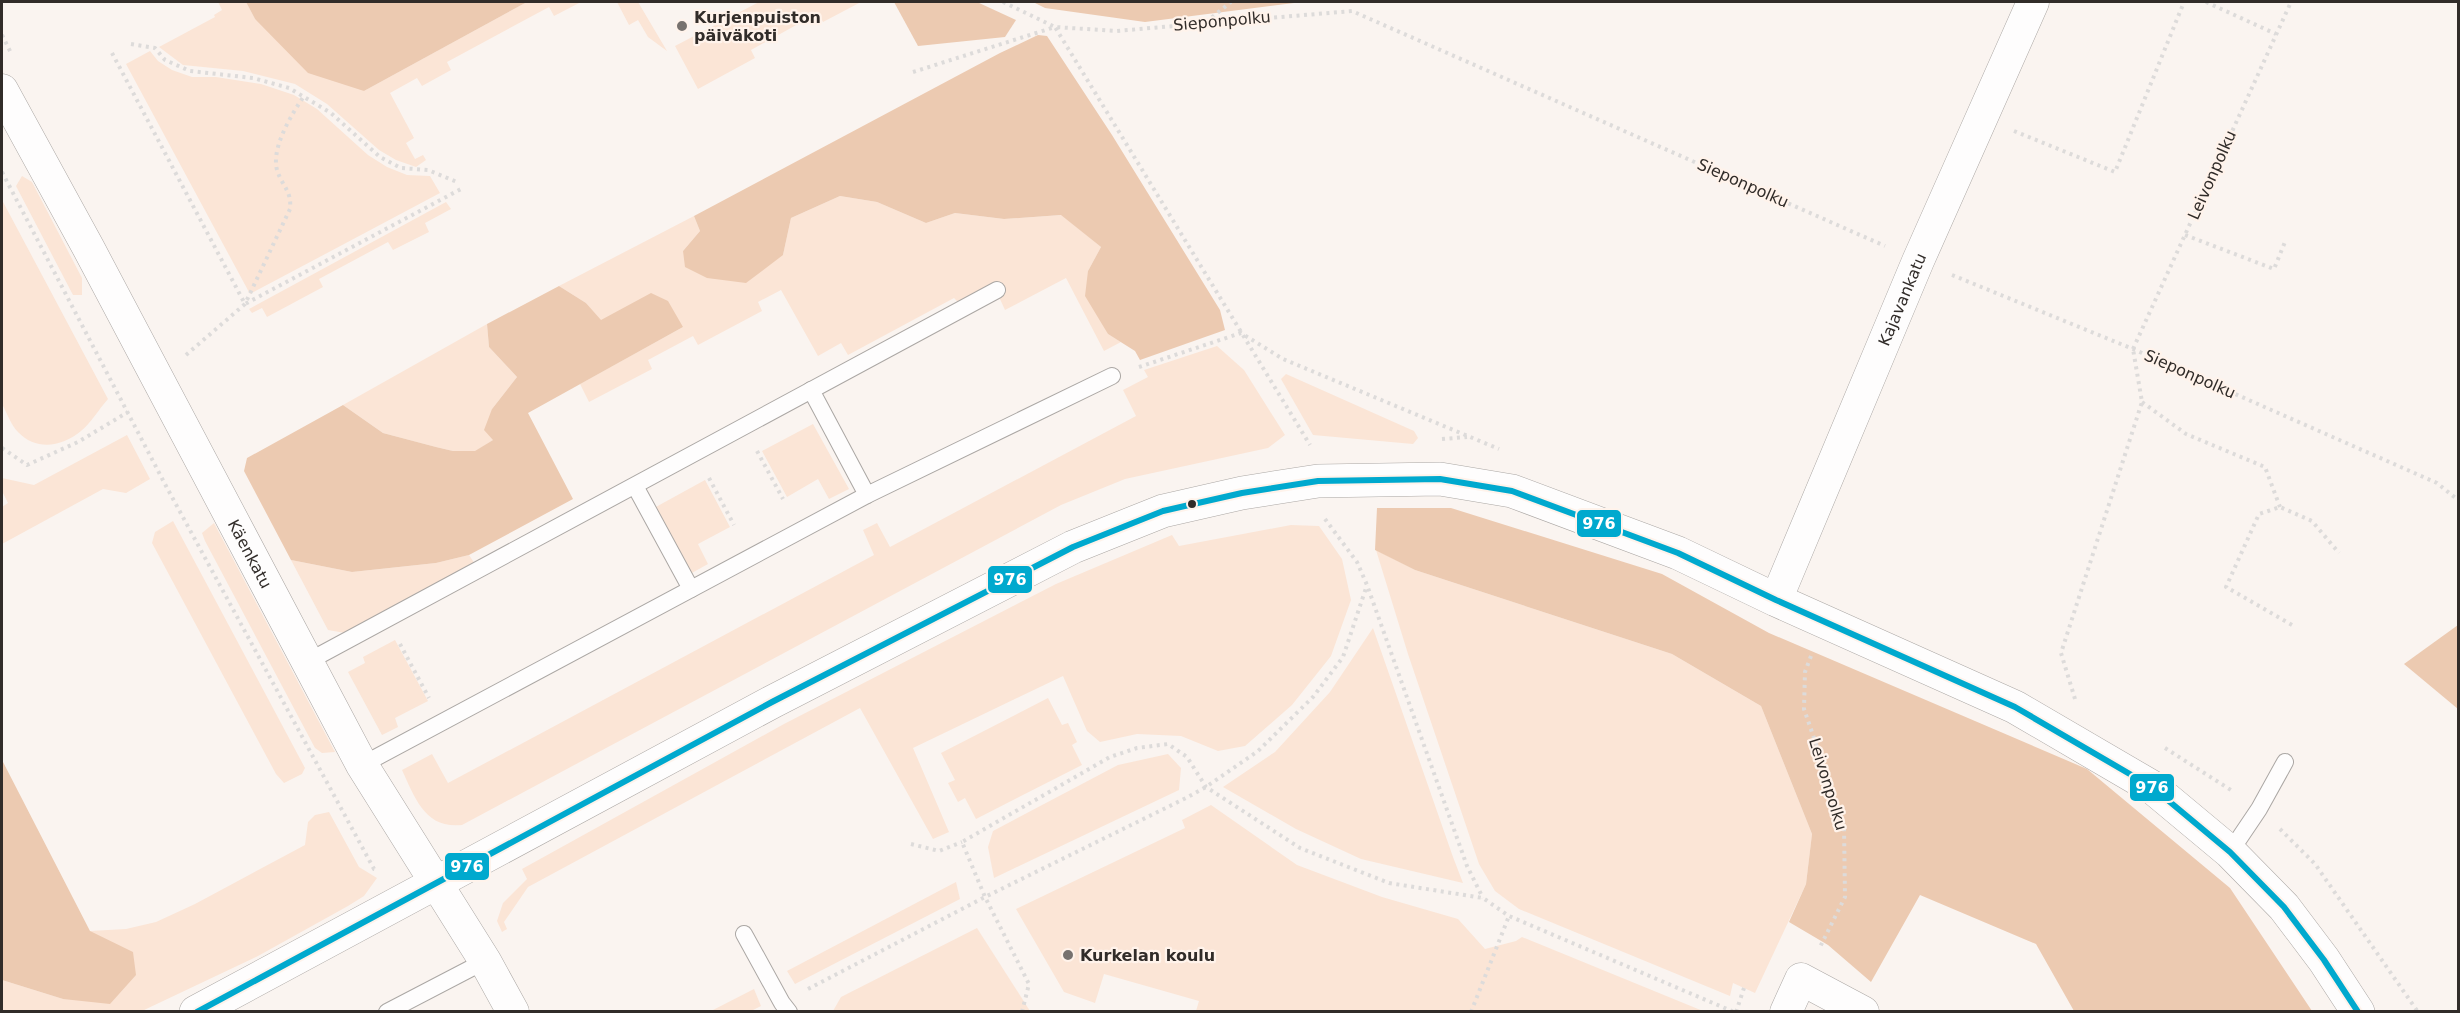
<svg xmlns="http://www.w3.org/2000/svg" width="2460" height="1013" viewBox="0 0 2460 1013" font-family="'DejaVu Sans',sans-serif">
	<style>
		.green { fill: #fbe5d6 }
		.forest { fill: #eccab1 }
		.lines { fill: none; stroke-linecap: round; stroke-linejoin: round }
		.lane-casing { stroke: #aba7a4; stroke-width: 18 }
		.street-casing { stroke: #aba7a4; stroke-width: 33 }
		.secondary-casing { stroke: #aba7a4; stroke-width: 34 }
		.path { stroke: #dddbda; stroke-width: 4; stroke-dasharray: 3 4.5; stroke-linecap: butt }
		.lane { stroke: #fefdfd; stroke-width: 16 }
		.street { stroke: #fefdfd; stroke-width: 32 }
		.secondary { stroke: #fefdfd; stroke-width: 33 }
		.bus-1-casing { stroke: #fff3eb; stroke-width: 10 }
		.bus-1 { stroke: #00a9ce; stroke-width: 6 }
		.poi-dot { fill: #77726f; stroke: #fff3eb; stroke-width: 2 }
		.bus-dot { fill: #312c29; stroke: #fff3eb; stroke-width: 2 }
		.labels { text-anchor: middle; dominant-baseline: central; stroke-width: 4.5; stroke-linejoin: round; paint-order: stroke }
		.poi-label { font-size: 16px; font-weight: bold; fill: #312c29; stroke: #fff3eb; text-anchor: start }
		.street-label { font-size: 16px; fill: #312c29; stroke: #fff3eb }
		.line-badge { stroke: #fff3eb; stroke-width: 2 }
		.badge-label { font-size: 16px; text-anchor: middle; font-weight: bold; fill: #fff }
	</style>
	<rect width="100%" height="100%" fill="#faf4f0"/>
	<!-- green -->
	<g class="green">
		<path d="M218 2H246L255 19 364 91 527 2H581L554 16 549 7 447 62 451 70 422 86 417 78 390 93 414 138 406 143 415 159 423 155 426 160 416 167 396 160 379 150 327 104 295 84 243 71 183 65 159 47 215 17 214 15 222 10Z"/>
		<path d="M617 2H638L667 51 648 37 638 20 629 25Z"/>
		<path d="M759 2H861L823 22 818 13 751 50 755 58 698 89 675 46Z"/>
		<path d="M150 51 158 61 172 70 192 77H216L261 84 294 95 317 109 368 155 387 167 407 175 430 176 440 193 250 294 126 64Z"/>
		<path d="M22 176 32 182 82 278V295H73L16 186Z"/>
		<path d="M840 196 877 202 926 223 955 213 1004 219 1062 215 1101 247 1088 271 1108 334 1121 342 1104 351 1066 278 1005 310 994 286 959 303 954 298 848 355 841 343 818 356 781 290 758 302 762 311 698 345 693 336 648 360 652 369 589 402 580 384 683 327 600 320 586 303 559 286 694 216 700 231 683 251 783 255 791 218Z"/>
		<path d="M2 200 108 399C99 409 91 423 81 431 62 447 36 451 18 432 11 425 7 413 2 404Z"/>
		<path d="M446 202 451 209 425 223 429 232 393 250 388 242 319 279 323 287 267 317 262 308 252 313 249 309Z"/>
		<path d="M487 324 489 347 517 377 492 409 493 440 476 451H453L436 447 383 433 343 405Z"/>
		<path d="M1217 346 1244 370 1285 435 1268 448 1125 479 1061 505 462 825C425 829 415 798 402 770L432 754 448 783 874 555 863 530 877 523 890 547 1136 416 1123 390 1148 377 1144 370Z"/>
		<path d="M1286 374 1414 431 1418 438 1413 444 1313 435 1281 379Z"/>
		<path d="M813 424 849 489 829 499 818 479 787 497 762 451Z"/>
		<path d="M127 435 150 479 126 493 103 489 2 544V507L8 503 2 491V478L34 485Z"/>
		<path d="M705 480 730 527 698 544 708 564 690 574 654 508Z"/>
		<path d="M173 521 305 768 302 774 284 783 276 774 152 543 155 532Z"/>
		<path d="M214 523 335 752 322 753 315 748 205 541 202 533Z"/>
		<path d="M1291 525 1319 526 1342 559 1351 600 1331 656 1292 705 1245 746 1218 751 1181 736 1137 734 1100 742 1087 731 1063 676 913 748 949 832 933 839 860 708 528 887 504 922 507 929 502 932 497 921 503 903 527 879 522 869 784 724 1056 584 1172 535 1179 546Z"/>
		<path d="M1376 550 1415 570 1672 654 1761 706 1812 834 1806 884 1755 993 1733 983 1730 996 1519 909 1495 891 1479 864 1408 654Z"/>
		<path d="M469 555 477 567 345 633 328 630 291 560 352 572 436 563Z"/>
		<path d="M1373 628 1453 857 1463 883 1361 859 1296 829 1223 787 1275 752 1330 692Z"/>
		<path d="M395 640 428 701 395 718 398 727 382 735 348 672 365 663 363 657Z"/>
		<path d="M1048 698 1062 725 1068 723 1077 742 1072 745 1082 765 976 819 965 798 958 802 948 783 955 780 941 753Z"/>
		<path d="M1168 754 1181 768 1179 790 994 878 988 847 993 831 1118 765Z"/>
		<path d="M1211 805 1297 865 1382 897 1458 919 1485 949 1516 941 1522 937 1703 1011H1196L1199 1001 1104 974 1095 1003 1064 992 1016 909 1185 828 1182 820Z"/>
		<path d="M329 812 359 867 377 878 364 896 348 906 258 956 142 1011H2V980L63 999 90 931 126 929 156 922 195 904 305 845 308 822 315 815Z"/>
		<path d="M956 882 960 899 795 984 787 971Z"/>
		<path d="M977 928 1030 1011H833L841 997Z"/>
		<path d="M754 989 761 1006 751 1011H711Z"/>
	</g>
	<!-- forest -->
	<g class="forest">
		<path d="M246 2H527L364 91 308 73 255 19Z"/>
		<path d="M894 2H977L1016 20 1005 37 918 46Z"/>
		<path d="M1033 2H1302L1145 22 1045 8Z"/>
		<path d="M1038 35 1047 36 1112 135 1220 310 1225 330 1140 360 1135 351 1108 334 1085 296 1088 271 1101 247 1061 215 1004 219 955 213 926 223 877 202 840 196 791 218 783 255 746 283 707 278 685 267 683 251 700 231 694 216 1000 53Z"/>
		<path d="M559 286 586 303 601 320 651 293 668 301 683 327 528 413 573 499 469 555 436 563 352 572 291 560 244 471 247 458 343 405 383 433 436 447 453 451H475L493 440 484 430 492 409 517 377 489 347 487 324Z"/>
		<path d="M1377 508H1451L1662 574 1769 633 2087 769 2230 888 2312 1011H2074L2036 944 1920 895 1871 982 1828 945 1789 922 1806 884 1812 834 1761 706 1672 654 1415 570 1375 550Z"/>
		<path d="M2458 625V709L2404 664Z"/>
		<path d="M2 760 90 931 133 952 136 975 110 1004 63 999 2 980Z"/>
	</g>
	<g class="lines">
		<!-- lane casing -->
		<g class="lane-casing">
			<g id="lane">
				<path d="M811 390 867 495"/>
				<path d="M635 486 691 589"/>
				<path d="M307 662 997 290"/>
				<path d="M362 765 867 495 1112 376"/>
				<path d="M2230 852 2259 809 2285 762"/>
				<path d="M744 934 782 1003 789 1012"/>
				<path d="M387 1012 485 961"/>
			</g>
		</g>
		<!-- street casing -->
		<g class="street-casing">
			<g id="street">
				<path id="s1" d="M2 90 89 249 362 765 485 961 513 1012"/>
				<path id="s2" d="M1776 600 1918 261 2033 2"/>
				<path d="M1786 1012 1801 979 1863 1012"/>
			</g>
		</g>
		<!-- secondary casing -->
		<g class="secondary-casing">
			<path id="secondary" d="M196 1012 772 702 1073 547 1163 511 1242 493 1318 481 1440 479 1512 491 1678 553 1776 600 2015 707 2152 787 2230 852 2284 907 2324 960 2358 1012"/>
		</g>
		<!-- path -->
		<g class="path">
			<path d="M1003 2 1055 27 1116 31 1352 11 1885 246"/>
			<path d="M2206 2 2276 34"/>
			<path d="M1206 22 1231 2"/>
			<path d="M2 35 12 55"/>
			<path d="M131 44 155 48 165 60 190 71 253 78 289 88 331 113 380 157 401 168 428 170 457 182"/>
			<path d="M112 53 245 304 461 189"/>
			<path d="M913 72 1055 27 1310 445"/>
			<path d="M2014 131 2115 172 2184 2"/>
			<path d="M2 172 166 486 374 869 378 870"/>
			<path d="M2185 235 2274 269 2285 242"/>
			<path d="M1952 275 2133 349 2437 483 2458 500"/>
			<path d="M2133 349 2291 2"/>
			<path d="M186 355 245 304 290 209C292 191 282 186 277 170 271 147 292 114 304 96"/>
			<path d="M1139 367 1241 333 1283 359 1499 449"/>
			<path d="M2142 402 2186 434 2265 467 2280 507"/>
			<path d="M1442 439 1467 437"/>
			<path d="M2 448 27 465 78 442 128 412"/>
			<path d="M757 451 783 499"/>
			<path d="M709 478 734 525"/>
			<path d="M1325 519 1357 562 1367 585 1467 866 1483 898"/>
			<path d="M2292 625 2226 587 2259 514 2280 507 2312 521 2339 553"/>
			<path d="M400 644 429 698"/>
			<path d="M1811 656 1805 672 1804 709 1844 825 1845 897 1819 949"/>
			<path d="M2075 699 2061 653 2142 402 2133 349"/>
			<path d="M2165 748 2234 792"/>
			<path d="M2280 829 2315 864 2418 1012"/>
			<path d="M911 844 939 851 962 842"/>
			<path d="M808 989 985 897 1186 798 1206 787 1258 751 1313 697 1343 657 1367 585"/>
			<path d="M1022 1012 1029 984 985 897 962 842 1110 757 1137 748 1168 744 1187 757 1206 787 1300 848 1389 883 1483 898 1509 916 1734 1012"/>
			<path d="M1471 1012 1509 916"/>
			<path d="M1736 1012 1744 988"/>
		</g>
		<!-- lane -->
		<use href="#lane" class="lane"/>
		<!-- street -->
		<use href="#street" class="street"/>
		<!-- secondary -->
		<use href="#secondary" class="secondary"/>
		<!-- bus-1 casing -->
		<g class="bus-1-casing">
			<path id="bus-1" d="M197 1012 772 702 1073 547 1163 511 1242 493 1318 481 1440 479 1512 491 1678 553 1776 600 2015 707 2152 787 2230 852 2284 907 2324 960 2358 1012"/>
		</g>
		<!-- bus-1 -->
		<use href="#bus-1" class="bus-1"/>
	</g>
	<!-- markers -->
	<g class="poi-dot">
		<circle cx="682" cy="26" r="6"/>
		<circle cx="1068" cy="955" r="6"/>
	</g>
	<circle class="bus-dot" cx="1192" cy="504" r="5"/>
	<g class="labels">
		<!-- poi labels -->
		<g class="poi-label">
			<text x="694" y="17">Kurjenpuiston<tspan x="694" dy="18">päiväkoti</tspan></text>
			<text x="1080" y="955">Kurkelan koulu</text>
		</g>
		<!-- street labels -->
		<g class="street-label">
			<text transform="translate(1222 21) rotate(-5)">Sieponpolku</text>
			<text transform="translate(2212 175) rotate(-66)">Leivonpolku</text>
			<text transform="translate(1743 183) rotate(24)">Sieponpolku</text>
			<text stroke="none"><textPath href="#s2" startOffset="326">Kajavankatu</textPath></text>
			<text transform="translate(2190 374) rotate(24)">Sieponpolku</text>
			<text stroke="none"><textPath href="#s1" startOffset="526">Käenkatu</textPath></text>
			<text transform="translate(1828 784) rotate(73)">Leivonpolku</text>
		</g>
	</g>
	<g class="line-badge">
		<rect x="1576" y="509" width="46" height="29" rx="6" fill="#00a9ce"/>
		<rect x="987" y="565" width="46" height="29" rx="6" fill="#00a9ce"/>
		<rect x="2129" y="773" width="46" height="29" rx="6" fill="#00a9ce"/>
		<rect x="444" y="852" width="46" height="29" rx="6" fill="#00a9ce"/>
	</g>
	<g class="badge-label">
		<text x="1599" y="529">976</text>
		<text x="1010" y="585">976</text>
		<text x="2152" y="793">976</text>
		<text x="467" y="872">976</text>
	</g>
	<!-- border -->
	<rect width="2460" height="1013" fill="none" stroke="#312c29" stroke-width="6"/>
</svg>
